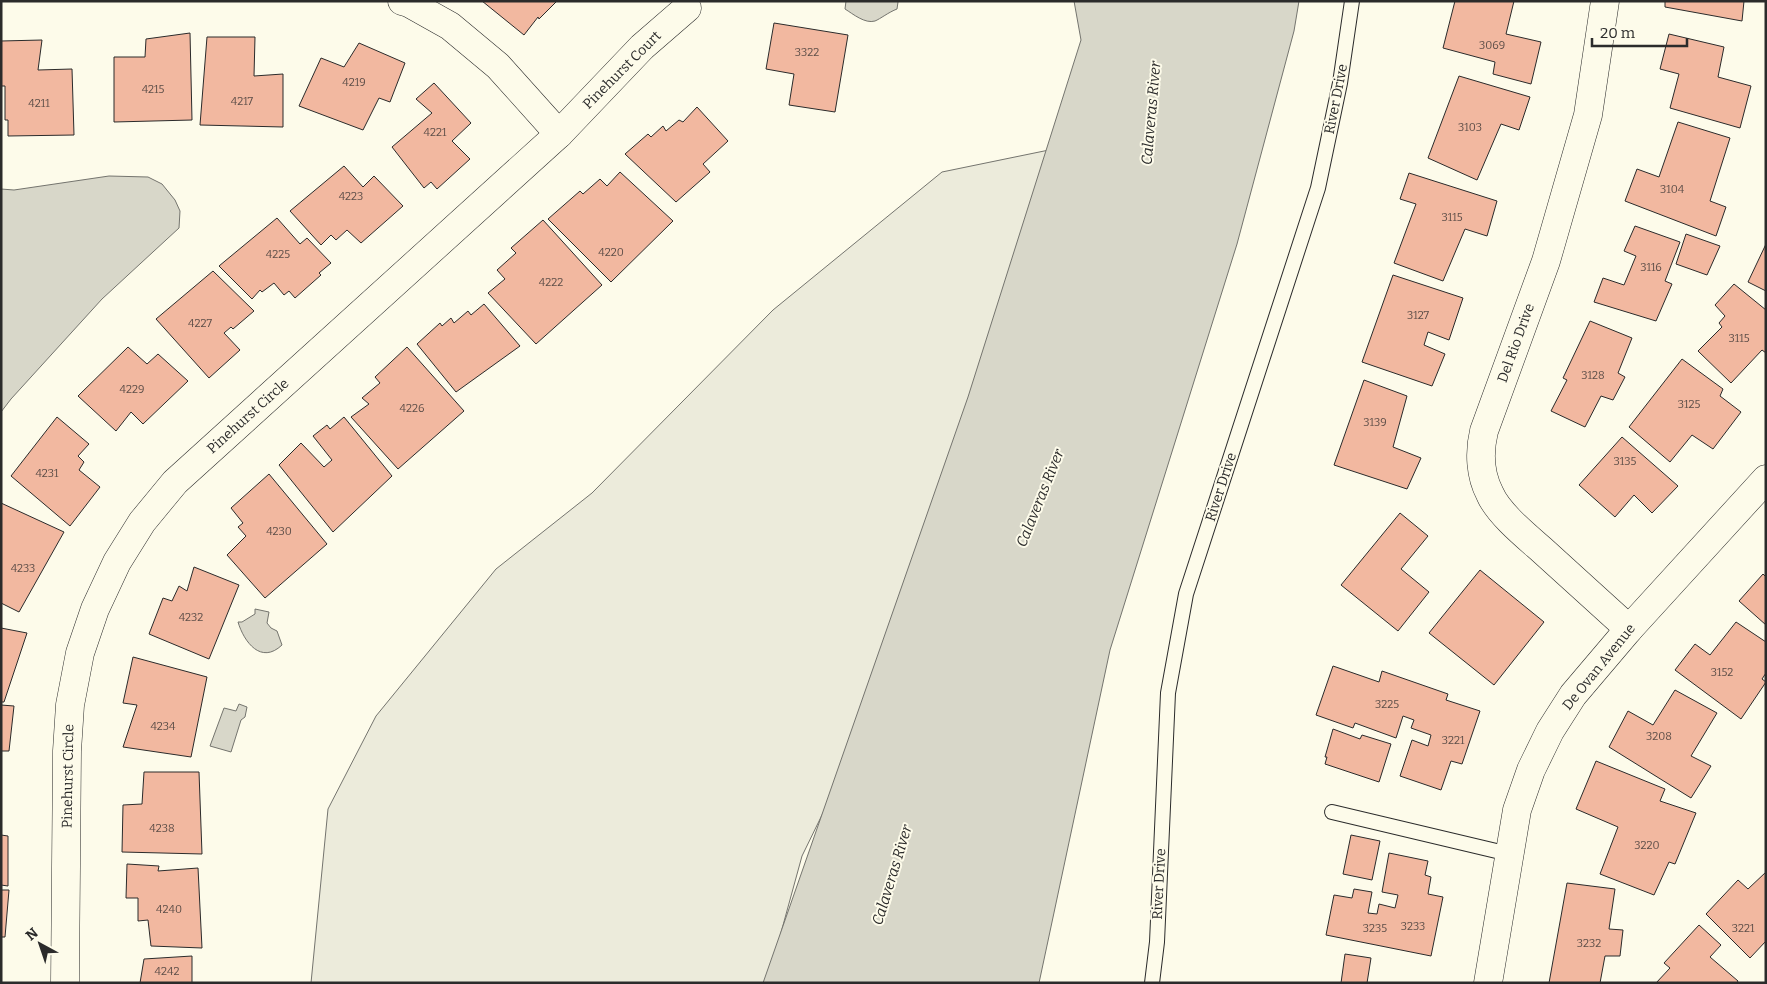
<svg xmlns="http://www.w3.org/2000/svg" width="1767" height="984" viewBox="0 0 1767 984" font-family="Bitter,serif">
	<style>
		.green { fill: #ecebdb; stroke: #74746e }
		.water { fill: #d8d7c9; stroke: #74746e }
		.building { fill: #f2b8a0; stroke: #2b2b2b }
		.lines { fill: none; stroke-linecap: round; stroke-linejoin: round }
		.service-casing { stroke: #2b2b2b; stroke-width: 16 }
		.minor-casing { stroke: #2b2b2b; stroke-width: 29 }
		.service { stroke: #fdfbea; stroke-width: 14 }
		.minor { stroke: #fdfbea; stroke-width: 28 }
		.labels { text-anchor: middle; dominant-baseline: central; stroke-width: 4; stroke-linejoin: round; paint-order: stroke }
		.number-label { font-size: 11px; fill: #5d4e48 }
		.street-label { font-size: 14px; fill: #2b2b2b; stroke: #fdfbea }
		.water-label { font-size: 15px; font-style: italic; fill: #2b2b2b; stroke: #fdfbea }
	</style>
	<rect width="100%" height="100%" fill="#fdfbea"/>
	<!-- green -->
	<path class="green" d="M1049 150 862 733 802 856 771 969 765 983H311L328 809 376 716 496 569 592 493 773 310 942 172Z"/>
	<!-- water -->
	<g class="water">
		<path d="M846 1H898V2L897 9C889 12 880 19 875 21 865 24 853 14 845 9Z"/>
		<path d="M1074 1H1299L1294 31 1237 244 1110 650 1039 983H763L968 397 1081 40Z"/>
		<path d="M109 176 148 177 162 184 175 200 180 211 179 228 102 299 11 399 1 412V189L14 190Z"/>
		<path d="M255 609 269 612 267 623 271 628 277 631 282 645C261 665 244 642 238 622H242L255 614Z"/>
		<path d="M239 704 247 707 245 717 241 720 231 752 210 746 224 708 236 711Z"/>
	</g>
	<!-- building -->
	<g class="building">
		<path d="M482 1H557L539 19 538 17 524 35Z"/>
		<path d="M1455 1H1514L1506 34 1541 42 1531 84 1493 74 1495 62 1443 48Z"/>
		<path d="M1665 1H1744L1742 21 1665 7Z"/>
		<path d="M774 23 848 35 835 112 789 105 794 74 766 69Z"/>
		<path d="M190 33 192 120 114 122V57H145L146 39Z"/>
		<path d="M1669 34 1724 47 1718 77 1751 86 1740 128 1670 108 1679 74 1660 69Z"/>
		<path d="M207 37H255L254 76 283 74V127L200 125Z"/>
		<path d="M42 40 38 70 72 69 74 135 8 136V120H5V86H1V41Z"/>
		<path d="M359 43 405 63 390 102 379 98 363 130 299 106 321 58 344 67Z"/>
		<path d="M1459 76 1530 97 1519 130 1501 124 1477 180 1428 158Z"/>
		<path d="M434 83 471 123 452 141 470 159 437 189 431 182 424 188 392 147 432 113 416 99Z"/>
		<path d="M697 107 728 141 703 164 710 172 676 202 625 154 648 134 651 137 663 126 666 131 679 120 683 122Z"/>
		<path d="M1678 122 1730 138 1710 201 1726 207 1716 236 1625 201 1637 169 1659 177Z"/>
		<path d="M344 166 363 187 374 176 403 206 361 243 347 230 336 240 331 235 321 245 290 211Z"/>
		<path d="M620 172 673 221 611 282 548 219 580 191 583 194 600 179 607 186Z"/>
		<path d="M1409 173 1497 201 1487 236 1465 229 1443 281 1394 263 1416 204 1400 199Z"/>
		<path d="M277 218 300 244 307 238 331 263 319 273 321 275 295 298 289 291 284 295 274 283 262 292 260 290 252 299 219 266Z"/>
		<path d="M543 220 602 285 536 344 488 293 505 279 497 270 516 253 511 248Z"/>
		<path d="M1635 226 1680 242 1665 281 1672 284 1656 321 1594 302 1603 278 1624 285 1636 256 1624 251Z"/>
		<path d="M1686 234 1720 246 1707 275 1676 264Z"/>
		<path d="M1766 244V291L1748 282Z"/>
		<path d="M213 271 254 311 233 329 231 327 224 333 240 350 209 378 156 319Z"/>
		<path d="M1393 275 1463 298 1449 340 1428 332 1424 345 1445 354 1432 386 1362 362Z"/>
		<path d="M1734 284 1766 310V353L1762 350 1731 383 1698 351 1722 327 1719 323 1725 316 1715 305Z"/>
		<path d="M484 304 520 346 456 392 417 344 440 323 442 326 451 318 454 323 468 311 471 315Z"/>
		<path d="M1590 321 1632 338 1618 373 1625 377 1613 400 1601 396 1585 427 1551 411 1567 380 1563 378Z"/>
		<path d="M128 347 147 364 158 354 188 381 143 424 131 412 116 431 78 396Z"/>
		<path d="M407 347 464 411 398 469 351 417 369 404 362 398 380 383 375 377Z"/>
		<path d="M1682 359 1723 389 1720 396 1741 412 1713 449 1692 435 1670 462 1629 427Z"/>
		<path d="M1364 380 1407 396 1393 447 1421 458 1407 489 1334 465Z"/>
		<path d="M57 417 89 444 78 456 84 462 79 470 100 487 70 526 11 476Z"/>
		<path d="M344 417 392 476 333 532 279 465 301 443 324 467 332 460 313 436 327 425 330 429Z"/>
		<path d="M1622 437 1678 486 1652 513 1634 495 1615 517 1579 485Z"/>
		<path d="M269 474 327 544 265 598 227 555 246 536 238 527 243 523 231 508Z"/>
		<path d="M1 503 64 532 19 612 1 603Z"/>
		<path d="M1400 513 1428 536 1401 569 1429 592 1398 631 1341 585Z"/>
		<path d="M194 567 239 585 209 659 149 634 163 598 172 601 179 586 187 591Z"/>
		<path d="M1480 570 1544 622 1494 685 1429 633Z"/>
		<path d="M1763 574 1766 577V625L1739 601Z"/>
		<path d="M1736 622 1766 642V673L1762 679 1766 682 1741 719 1675 670 1695 644 1710 655Z"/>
		<path d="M1 628 27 633 4 702H1Z"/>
		<path d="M133 657 207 677 191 757 123 747 137 705 123 703Z"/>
		<path d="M1333 666 1379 682 1382 671 1448 694 1446 700 1480 711 1462 764 1451 761 1441 790 1400 776 1412 740 1428 746 1431 735 1411 728 1414 720 1403 716 1396 738 1355 723 1353 728 1316 715Z"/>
		<path d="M1675 690 1717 713 1691 756 1711 766 1691 798 1609 747 1628 711 1653 725Z"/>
		<path d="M1 705 14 706 9 751H1Z"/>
		<path d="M1333 729 1360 739 1362 735 1391 744 1379 782 1325 764 1327 757H1325Z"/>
		<path d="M1596 761 1665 789 1660 801 1696 813 1675 864 1669 862 1654 895 1600 874 1618 827 1576 809Z"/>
		<path d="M144 772H199L202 854 122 852 123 805 142 804Z"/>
		<path d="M1 835 8 836V886L1 885Z"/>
		<path d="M1351 835 1380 841 1372 880 1343 874Z"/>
		<path d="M1389 853 1428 861 1425 875 1431 877 1428 894 1443 897 1431 956 1326 935 1334 895 1352 898 1354 889 1372 892 1368 913 1377 914 1379 904 1395 908 1398 895 1382 892Z"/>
		<path d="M127 864 159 866 158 871 198 868 202 948 151 946 148 920 138 921V898H126Z"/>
		<path d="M1766 872V941L1750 958 1706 914 1738 880 1748 889Z"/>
		<path d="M1567 883 1615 889 1609 929 1623 930 1620 956H1605L1600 983H1549Z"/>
		<path d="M1 890H9L5 937H1Z"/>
		<path d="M1699 925 1721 945 1710 957 1738 981 1737 983H1656L1670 968 1664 963Z"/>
		<path d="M1345 954 1371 958 1367 983H1341Z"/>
		<path d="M192 956V983H140L144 959Z"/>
	</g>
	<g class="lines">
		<!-- service casing -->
		<g class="service-casing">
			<g id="service">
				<path d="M1332 812 1509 854"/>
				<path d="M1152 983 1157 942 1168 693 1186 594 1318 188 1340 83 1352 1"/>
			</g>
		</g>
		<!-- minor casing -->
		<g class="minor-casing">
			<g id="minor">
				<path d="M402 1 409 3 450 26 498 66 559 134"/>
				<path d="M1605 1 1588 115 1546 261 1484 431C1479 452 1480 475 1490 494 1498 513 1526 536 1542 550 1571 576 1600 603 1629 629"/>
				<path d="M65 983 67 751 70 705 80 653 95 609 117 562 142 522 175 482 559 134 642 47 687 8"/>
				<path d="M1488 983 1517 810 1531 770 1550 731 1573 695 1629 629 1766 479"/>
			</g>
		</g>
		<!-- service -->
		<use href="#service" class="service"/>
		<!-- minor -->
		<use href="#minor" class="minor"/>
	</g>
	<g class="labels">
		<!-- number labels -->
		<g class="number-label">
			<text x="1492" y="45">3069</text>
			<text x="807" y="52">3322</text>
			<text x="354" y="82">4219</text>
			<text x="153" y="89">4215</text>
			<text x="242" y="101">4217</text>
			<text x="39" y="103">4211</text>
			<text x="1470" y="127">3103</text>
			<text x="435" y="132">4221</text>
			<text x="1672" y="189">3104</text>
			<text x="351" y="196">4223</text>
			<text x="1452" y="217">3115</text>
			<text x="611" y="252">4220</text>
			<text x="278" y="254">4225</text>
			<text x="1651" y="267">3116</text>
			<text x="551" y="282">4222</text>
			<text x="1418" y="315">3127</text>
			<text x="200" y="323">4227</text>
			<text x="1739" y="338">3115</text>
			<text x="1593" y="375">3128</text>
			<text x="132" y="389">4229</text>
			<text x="1689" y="404">3125</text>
			<text x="412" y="408">4226</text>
			<text x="1375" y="422">3139</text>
			<text x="1625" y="461">3135</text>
			<text x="47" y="473">4231</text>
			<text x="279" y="531">4230</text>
			<text x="23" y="568">4233</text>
			<text x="191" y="617">4232</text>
			<text x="1722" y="672">3152</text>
			<text x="1387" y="704">3225</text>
			<text x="163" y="726">4234</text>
			<text x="1659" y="736">3208</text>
			<text x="1453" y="740">3221</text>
			<text x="162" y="828">4238</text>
			<text x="1647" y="845">3220</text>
			<text x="169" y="909">4240</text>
			<text x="1413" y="926">3233</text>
			<text x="1375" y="928">3235</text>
			<text x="1743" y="928">3221</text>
			<text x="1589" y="943">3232</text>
			<text x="167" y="971">4242</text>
		</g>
		<!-- street labels -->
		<g class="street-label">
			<text transform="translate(622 70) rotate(-45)">Pinehurst Court</text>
			<text transform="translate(1336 99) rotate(-79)">River Drive</text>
			<text transform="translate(1516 343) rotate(-70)">Del Rio Drive</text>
			<text transform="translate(248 416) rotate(-42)">Pinehurst Circle</text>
			<text transform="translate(1221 487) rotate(-72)">River Drive</text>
			<text transform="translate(1599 667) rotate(-51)">De Ovan Avenue</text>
			<text transform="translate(68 776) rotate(-89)">Pinehurst Circle</text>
			<text transform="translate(1159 884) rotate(-87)">River Drive</text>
		</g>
		<!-- water labels -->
		<g class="water-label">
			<text transform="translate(1151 113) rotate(-85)">Calaveras River</text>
			<text transform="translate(1040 498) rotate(-68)">Calaveras River</text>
			<text transform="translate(892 875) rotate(-73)">Calaveras River</text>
		</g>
	</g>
	<!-- border -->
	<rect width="1767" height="984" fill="none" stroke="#2b2b2b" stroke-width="5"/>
	<!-- north arrow -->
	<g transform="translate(40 944) rotate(320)" stroke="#fdfbea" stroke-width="4" paint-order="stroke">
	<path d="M0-4L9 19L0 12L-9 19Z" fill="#2b2b2b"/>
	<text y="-8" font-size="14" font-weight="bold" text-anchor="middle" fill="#2b2b2b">N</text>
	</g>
	<!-- scale -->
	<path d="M1592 38v8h95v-8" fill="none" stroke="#2b2b2b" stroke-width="2.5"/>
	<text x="1600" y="38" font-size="15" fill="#2b2b2b" stroke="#fdfbea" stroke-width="4" paint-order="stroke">20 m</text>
</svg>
